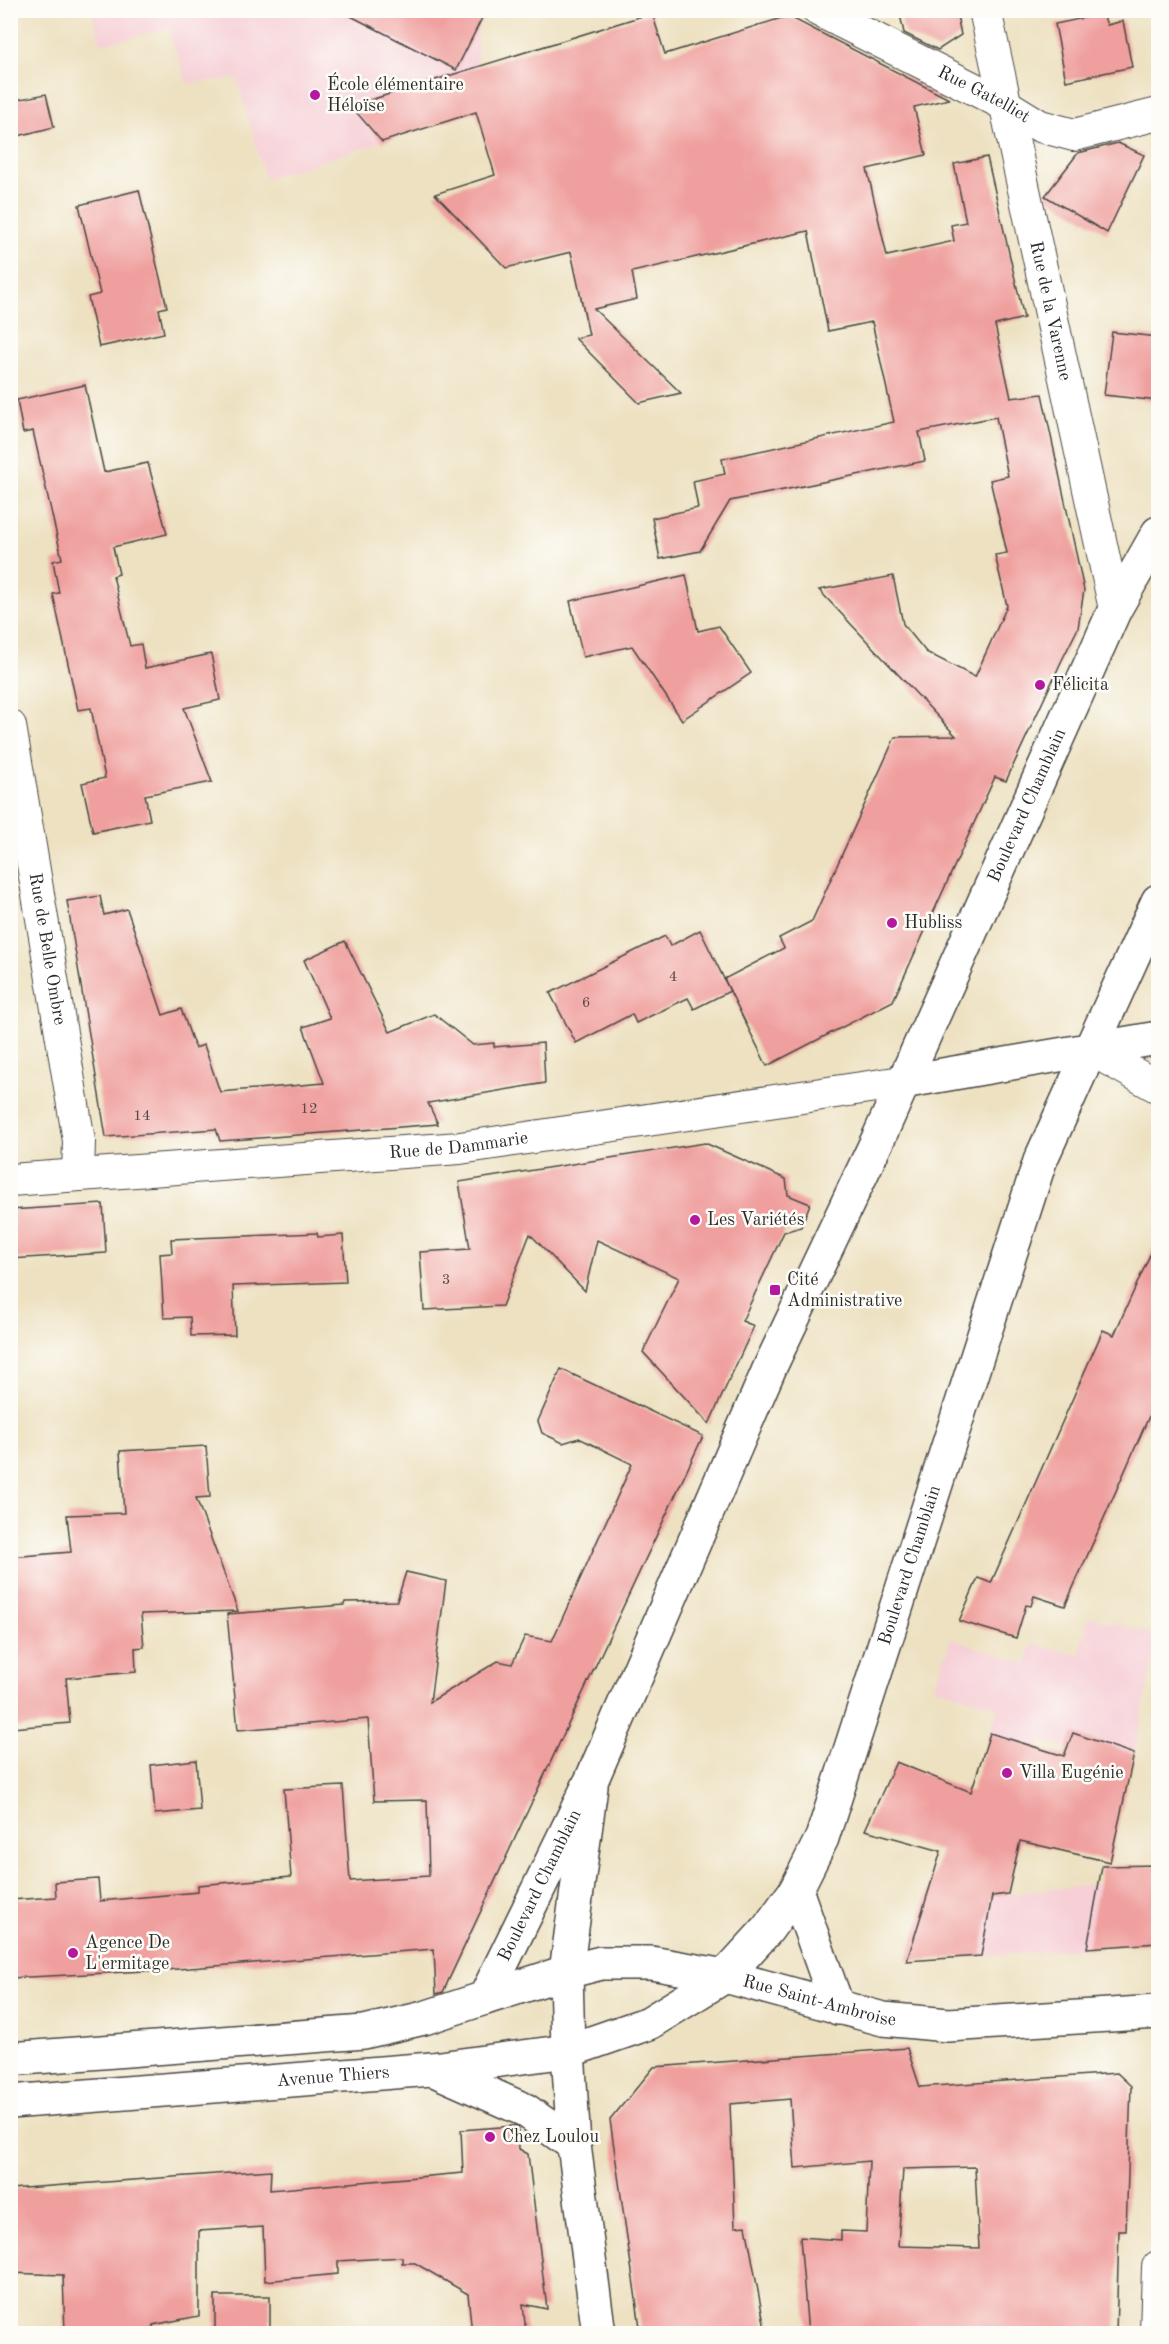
<svg xmlns="http://www.w3.org/2000/svg" width="1169" height="2344" viewBox="0 0 1169 2344" font-family="'Old Standard TT',serif">
	<style>
		.built { fill: #f6cfd7 }
		.building { fill: #ef9f9d; fill-rule: evenodd }
		.lines { fill: none; stroke-linecap: round; stroke-linejoin: round }
		.street-casing { stroke: #484642; stroke-width: 34 }
		.secondary-casing { stroke: #484642; stroke-width: 36 }
		.primary-casing { stroke: #484642; stroke-width: 36 }
		.street { stroke: #fff; stroke-width: 32 }
		.secondary { stroke: #fff; stroke-width: 33 }
		.primary { stroke: #fff; stroke-width: 33 }
		.poi-dot { fill: #b5179e; stroke: #fdfcf7; stroke-width: 2 }
		.labels { text-anchor: middle; dominant-baseline: central; stroke-width: 5; stroke-linejoin: round; paint-order: stroke }
		.number-label { font-size: 15px; fill: #5c4848 }
		.poi-label { font-size: 18px; fill: #2b2b2b; stroke: #fdfcf7; text-anchor: start }
		.street-label { font-size: 18px; fill: #2b2b2b; stroke: #fdfcf7 }
	</style>
	<rect width="100%" height="100%" fill="#fdfcf7"/>
	<filter id="ink" filterUnits="userSpaceOnUse"><feTurbulence type="fractalNoise" baseFrequency=".0167" numOctaves="2"/><feDisplacementMap in="SourceGraphic" scale="12" xChannelSelector="R" yChannelSelector="G"/><feConvolveMatrix kernelMatrix="1 2 1 2 8 2 1 2 1" color-interpolation-filters="sRGB"/></filter>
	<filter id="wash" filterUnits="userSpaceOnUse"><feTurbulence type="fractalNoise" baseFrequency=".008" numOctaves="4" result="noise"/><feDisplacementMap in="SourceGraphic" scale="24" xChannelSelector="R" yChannelSelector="G"/><feGaussianBlur stdDeviation="1.35" result="paint"/><feColorMatrix in="noise" values="0 0 0 0 0 0 0 0 0 0 0 0 0 0 0 0 0 1.4 0 .05"/><feComposite in="paint" operator="in"/></filter>
	<g filter="url(#wash)">
		<rect width="100%" height="100%" fill="#ede1c1"/>
		<!-- built -->
		<g class="built">
			<path d="M92 11H486L477 29V67L352 107 382 142 265 179 237 78 187 83 168 29 101 44Z"/>
			<path d="M1089 1616 1158 1636 1134 1754 1093 1741 1068 1748 1041 1740 1040 1749 990 1733 998 1707 934 1687 951 1638 1026 1664 1032 1644 1079 1655Z"/>
			<path d="M1099 1884 1087 1948 981 1956 992 1896Z"/>
		</g>
		<g id="blocks">
			<!-- building -->
			<g class="building">
				<path d="M339 10H486L456 70Z"/>
				<path d="M899 10H956L961 35 938 50 904 33Z"/>
				<path d="M652 13 665 54 788 16 949 99 914 107 926 155 867 169 887 256 954 241 951 225 966 222 954 164 987 157 1024 318 995 325 1011 398 1042 394 1084 590 1078 628 1062 660 1006 781 995 777 893 1001 767 1066 724 979 784 948 779 938 812 921 895 737 956 736 819 590 893 576 903 624 926 652 975 677 1007 606 995 555 1007 553 990 480 1008 476 996 417 919 432 925 461 730 501 700 551 660 559 652 518 698 508 693 481 725 474 722 459 894 422 872 322 828 331 808 231 632 272 637 299 594 309 681 393 639 403 575 338 589 335 571 252 506 268 435 194 495 175 476 112 382 142 351 106Z"/>
				<path d="M1103 14 1107 25 1123 21 1132 67 1066 81 1055 24Z"/>
				<path d="M46 94 54 127 10 138V101Z"/>
				<path d="M1118 143 1144 155 1107 233 1045 196 1078 153Z"/>
				<path d="M139 190 167 307 159 309 164 333 99 347 88 297 100 294 79 205Z"/>
				<path d="M1112 332 1158 337V401L1104 395Z"/>
				<path d="M85 385 104 472 148 463 167 534 113 547 119 574 113 576 130 646 141 644 145 668 211 654 220 700 184 708 212 782 145 795 150 820 93 832 82 783 105 778 91 708 78 710 53 594 59 593 53 561 62 559 33 431 23 433 17 400Z"/>
				<path d="M686 575 698 631 719 626 751 673 682 720 632 646 583 657 570 601Z"/>
				<path d="M100 896 104 915 127 909 163 1015 181 1009 195 1048 204 1045 220 1092 324 1083 303 1027 330 1018 304 960 345 941 390 1032 434 1014 473 1045 494 1043V1047L543 1043 545 1083 428 1103 438 1124 220 1141 216 1129 106 1137 67 901Z"/>
				<path d="M700 930 730 991 694 1009 688 998 636 1023 632 1014 576 1043 550 993 665 936 670 946Z"/>
				<path d="M705 1143 786 1179 788 1195 810 1204 801 1227 784 1232 742 1321 754 1326 709 1424 643 1352 679 1278 597 1240 585 1291 530 1234 502 1306 424 1310 420 1252 470 1249 459 1182Z"/>
				<path d="M103 1204 106 1253 10 1259V1210Z"/>
				<path d="M317 1233 318 1237 343 1235 346 1282 233 1286 235 1335 191 1336 190 1317 164 1318 160 1254 172 1253 171 1239Z"/>
				<path d="M1158 1237V1396L1065 1606 1034 1596 1031 1606 1026 1605 1016 1638 959 1621 978 1578 991 1583 1103 1330 1114 1335Z"/>
				<path d="M561 1369 703 1436 443 1992 436 1994 434 1949 165 1970 10 1978V1900L56 1897 55 1882 98 1879 100 1901 198 1892V1885L291 1877 284 1789 343 1786 350 1881 429 1876 427 1800 374 1801 368 1719 238 1730 227 1614 344 1605 345 1602 397 1601 406 1572 446 1581 430 1702 498 1661 512 1664 525 1636 552 1641 632 1464 579 1438 563 1443 542 1433 538 1421Z"/>
				<path d="M206 1446 210 1497 196 1498 238 1611 141 1614 144 1647 135 1648 136 1672 66 1678 70 1723 12 1728 10 1557 71 1552 67 1515 124 1513 120 1451Z"/>
				<path d="M990 1733 1064 1756 1073 1733 1134 1754 1110 1862 1020 1841 1008 1894 992 1896 981 1956 907 1961 941 1851 865 1830 896 1762 971 1792Z"/>
				<path d="M196 1760 200 1810 155 1814 151 1765Z"/>
				<path d="M1158 1865V1943L1087 1948 1102 1866Z"/>
				<path d="M907 2048 920 2087 1117 2073 1131 2086 1126 2231H1119L1116 2334H993L891 2329 890 2334H808L800 2237 841 2240V2231L866 2232 869 2161 795 2168 790 2099 730 2104 735 2227 746 2226 766 2334H641L610 2120 654 2067ZM975 2167 979 2248 898 2246 903 2169Z"/>
				<path d="M514 2126 518 2128 519 2149 528 2154 547 2309 523 2304 526 2334H472L468 2294 415 2263H402V2257L338 2261V2274L265 2281 263 2227 199 2231V2316L153 2325 152 2334H65L63 2275 10 2273V2189L271 2170 270 2190 463 2173 461 2130Z"/>
				<rect x="215" y="2296" width="55" height="38"/>
			</g>
		</g>
	</g>
	<g filter="url(#ink)">
		<use href="#blocks" fill-opacity="0" stroke="#484642" stroke-width="1.5"/>
		<g class="lines">
			<!-- street casing -->
			<g class="street-casing">
				<g id="street">
					<path id="s1" d="M818 10 1006 105 1040 126 1074 135 1158 114"/>
					<path id="s2" d="M985 10 1115 609"/>
					<path id="s3" d="M10 726 79 1141 78 1175"/>
					<path d="M1090 1049 1158 1087"/>
					<path id="s4" d="M10 1180 460 1148 902 1082"/>
					<path d="M1156 2334 1158 2267"/>
				</g>
			</g>
			<!-- secondary casing -->
			<g class="secondary-casing">
				<g id="secondary">
					<path d="M902 1082 1158 1038"/>
					<path d="M591 1787 566 1972 568 2051 574 2145 599 2334"/>
					<path d="M796 1890 838 2008"/>
					<path id="s5" d="M485 1998 566 1972 601 1963H651L725 1976 883 2019 948 2025 1158 2012"/>
					<path d="M432 2069 525 2110 574 2145"/>
				</g>
			</g>
			<!-- primary casing -->
			<g class="primary-casing">
				<g id="primary">
					<path id="s6" d="M10 2059 364 2032 424 2018 485 1998 592 1779 770 1367 879 1137 1115 609 1158 533"/>
					<path id="s7" d="M10 2102 432 2069 568 2051 649 2023 725 1976 767 1930 796 1890 822 1838 1040 1161 1158 901"/>
				</g>
			</g>
			<!-- street -->
			<use href="#street" class="street"/>
			<!-- secondary -->
			<use href="#secondary" class="secondary"/>
			<!-- primary -->
			<use href="#primary" class="primary"/>
		</g>
	</g>
	<!-- markers -->
	<g class="poi-dot">
		<circle cx="315" cy="95" r="6"/>
		<circle cx="1040" cy="685" r="6"/>
		<circle cx="892" cy="923" r="6"/>
		<circle cx="695" cy="1220" r="6"/>
		<rect x="769" y="1284" width="12" height="12" rx="3"/>
		<circle cx="1007" cy="1773" r="6"/>
		<circle cx="73" cy="1953" r="6"/>
		<circle cx="490" cy="2137" r="6"/>
	</g>
	<g class="labels">
		<!-- number labels -->
		<g class="number-label">
			<text x="673" y="977">4</text>
			<text x="586" y="1003">6</text>
			<text x="309" y="1109">12</text>
			<text x="142" y="1116">14</text>
			<text x="446" y="1280">3</text>
		</g>
		<!-- poi labels -->
		<g class="poi-label">
			<text x="327" y="85">École élémentaire<tspan x="327" dy="21">Héloïse</tspan></text>
			<text x="1052" y="685">Félicita</text>
			<text x="904" y="923">Hubliss</text>
			<text x="707" y="1220">Les Variétés</text>
			<text x="787" y="1280">Cité<tspan x="787" dy="21">Administrative</tspan></text>
			<text x="1019" y="1773">Villa Eugénie</text>
			<text x="85" y="1943">Agence De<tspan x="85" dy="21">L'ermitage</tspan></text>
			<text x="502" y="2137">Chez Loulou</text>
		</g>
		<!-- street labels -->
		<g class="street-label">
			<text stroke="none"><textPath href="#s1" startOffset="186">Rue Gatelliet</textPath></text>
			<text stroke="none"><textPath href="#s2" startOffset="308">Rue de la Varenne</textPath></text>
			<text stroke="none"><textPath href="#s6" startOffset="1791">Boulevard Chamblain</textPath></text>
			<text stroke="none"><textPath href="#s3" startOffset="226">Rue de Belle Ombre</textPath></text>
			<text stroke="none"><textPath href="#s4" startOffset="450">Rue de Dammarie</textPath></text>
			<text stroke="none"><textPath href="#s7" startOffset="1192">Boulevard Chamblain</textPath></text>
			<text stroke="none"><textPath href="#s6" startOffset="606">Boulevard Chamblain</textPath></text>
			<text stroke="none"><textPath href="#s5" startOffset="344">Rue Saint-Ambroise</textPath></text>
			<text stroke="none"><textPath href="#s7" startOffset="324">Avenue Thiers</textPath></text>
		</g>
	</g>
	<!-- margin -->
	<rect width="1169" height="2344" fill="none" stroke="#fdfcf7" stroke-width="36"/>
</svg>
